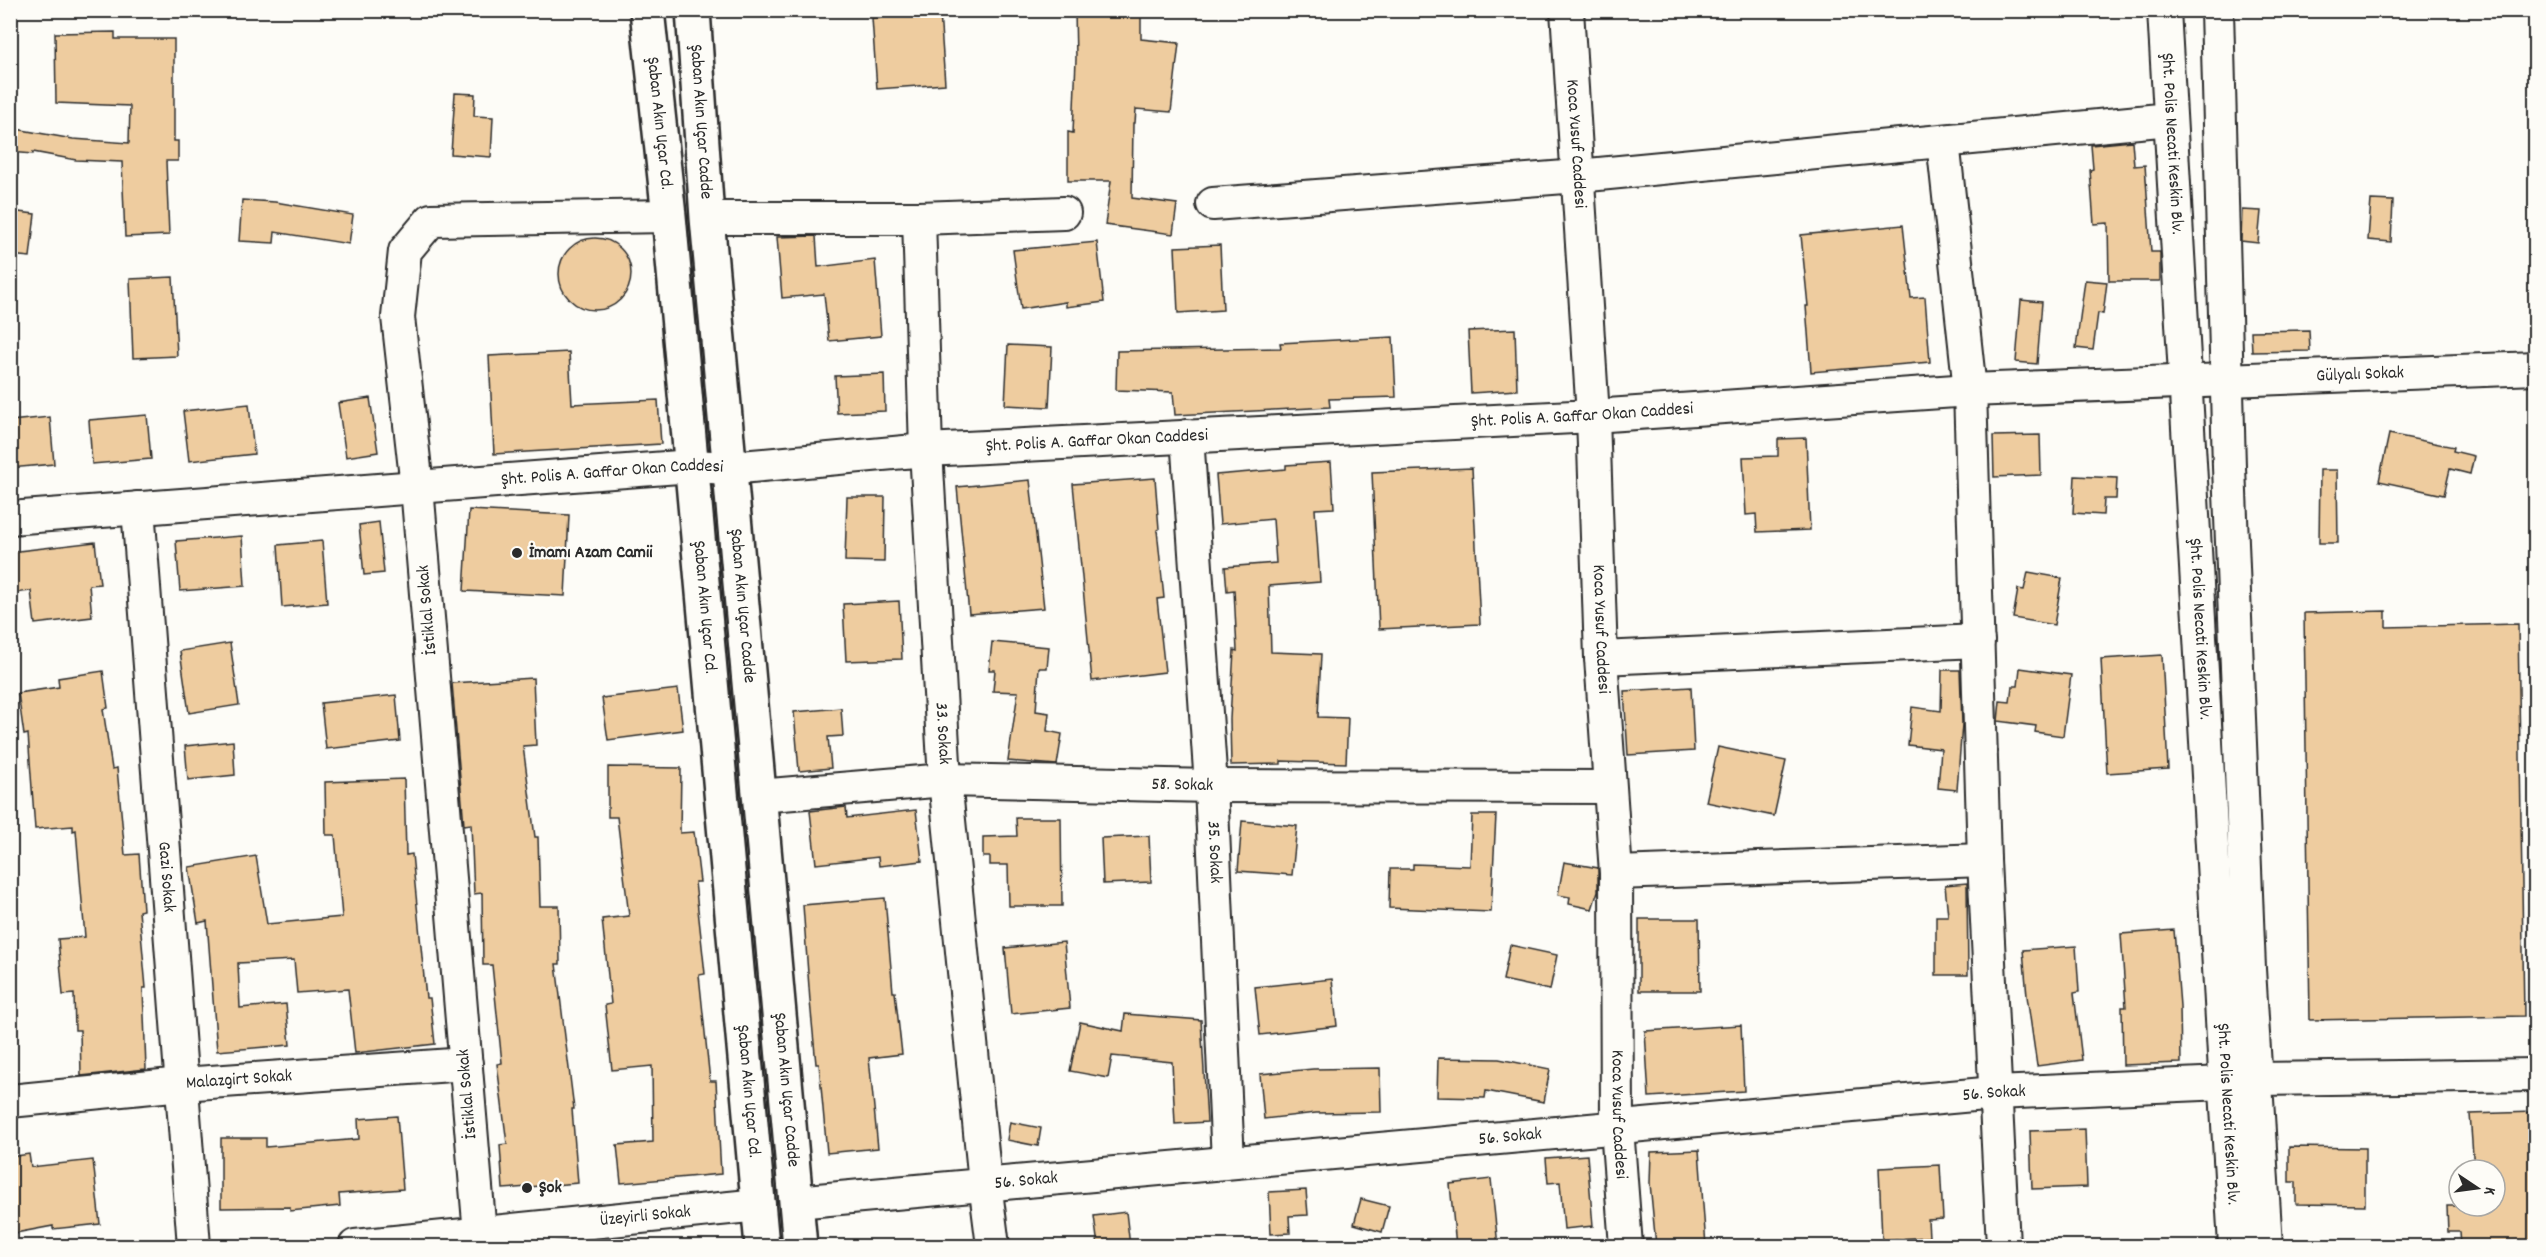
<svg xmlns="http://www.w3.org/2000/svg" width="2546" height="1257" viewBox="0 0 2546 1257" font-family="Dekko,sans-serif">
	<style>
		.building { fill: #eecc9f; stroke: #2b2b2b; stroke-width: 1.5 }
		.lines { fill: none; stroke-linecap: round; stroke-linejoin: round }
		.minor-casing { stroke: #2b2b2b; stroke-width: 36 }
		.major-casing { stroke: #2b2b2b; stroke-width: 38 }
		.minor { stroke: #fdfcf7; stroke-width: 32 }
		.major { stroke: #fdfcf7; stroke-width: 33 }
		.poi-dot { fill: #2b2b2b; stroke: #fdfcf7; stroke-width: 2 }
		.labels { text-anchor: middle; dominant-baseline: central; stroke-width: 4.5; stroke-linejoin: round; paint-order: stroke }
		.street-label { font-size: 18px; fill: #2b2b2b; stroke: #fdfcf7 }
		.poi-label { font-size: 18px; font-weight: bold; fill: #2b2b2b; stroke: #fdfcf7; text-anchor: start }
	</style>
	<rect width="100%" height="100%" fill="#fdfcf7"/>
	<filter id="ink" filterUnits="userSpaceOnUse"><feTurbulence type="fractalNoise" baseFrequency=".0167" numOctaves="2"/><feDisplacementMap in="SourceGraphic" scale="12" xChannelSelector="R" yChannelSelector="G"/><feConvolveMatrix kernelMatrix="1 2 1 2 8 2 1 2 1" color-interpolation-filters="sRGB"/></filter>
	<g filter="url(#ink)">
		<!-- building -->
		<g class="building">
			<path d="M1075 10H1141V39L1179 43 1171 112 1136 109 1135 123H1133L1132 198 1177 204 1173 234 1105 225 1111 181H1068V132L1073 133 1076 59Z"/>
			<path d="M940 13 945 84 877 89 872 18Z"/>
			<path d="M115 32V39H174V141H178V161H166L169 235 125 237 122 162 76 160 33 152V154L10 152V128L73 139 129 143 130 106 56 103 55 33Z"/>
			<path d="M455 93 475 94 474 116 493 117 491 157 451 154Z"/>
			<path d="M2132 141 2134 166 2145 165 2151 252H2160V281H2109L2108 223 2094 224 2090 170 2093 169 2091 145Z"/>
			<path d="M242 200 275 202 353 215 349 244 275 232 274 243 239 241Z"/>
			<path d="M2371 200 2393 201 2391 242 2368 240Z"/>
			<path d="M2242 210 2261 211 2258 243 2241 241Z"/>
			<path d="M10 211 35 214 30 257 10 255Z"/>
			<path d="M1903 225 1911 298 1925 297 1930 362 1811 372 1806 306H1808L1801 235Z"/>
			<path d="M816 236 818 267 875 260 881 336 829 341 824 294 782 298 777 237Z"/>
			<circle cx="595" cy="274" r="36"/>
			<path d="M1097 242 1104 302 1066 307V302L1021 309 1013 250Z"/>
			<path d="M1220 245 1223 310 1178 313 1175 247Z"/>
			<path d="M173 277 177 356 133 358 130 279Z"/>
			<path d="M2085 280 2107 282 2103 314 2098 313 2093 350 2076 348Z"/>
			<path d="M2021 300 2042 302 2037 364 2016 362Z"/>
			<path d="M1515 329 1517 390 1471 393 1468 331Z"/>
			<path d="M2309 330 2310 351 2252 352 2251 331Z"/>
			<path d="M1393 337 1396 397 1329 399 1330 407 1175 415 1173 392 1116 390 1117 351 1281 348 1280 343Z"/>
			<path d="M1008 345 1052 347 1049 407 1005 405Z"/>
			<path d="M569 352 572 404 658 400 661 444 494 454 489 356Z"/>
			<path d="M884 374 885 411 837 413 835 376Z"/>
			<path d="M370 398 378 452 346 457 338 403Z"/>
			<path d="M249 404 254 454 189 461 183 411Z"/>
			<path d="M147 415 151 459 92 464 89 420Z"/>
			<path d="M50 417 54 464 10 468V421Z"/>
			<path d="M2389 434 2454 447 2453 451 2474 456 2470 474 2450 469 2444 495 2379 481Z"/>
			<path d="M2040 435 2041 475 1994 477 1993 436Z"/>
			<path d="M1806 438 1810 530 1757 532 1756 514 1746 515 1743 457 1778 456V439Z"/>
			<path d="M1331 462 1334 508 1315 509 1320 582 1269 586 1271 652 1321 654 1318 717 1348 718 1346 763 1281 761V764L1231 765 1230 719 1234 650 1237 651 1234 590 1227 591 1225 567 1276 563 1273 519 1220 524 1216 475 1286 469V465Z"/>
			<path d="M1472 468 1480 624 1379 629 1372 472Z"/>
			<path d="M2320 470H2337L2338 543H2319Z"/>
			<path d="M2075 476 2117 478 2116 499H2104L2103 515 2073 513Z"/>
			<path d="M1155 478 1159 529 1157 530 1164 598 1157 599 1165 672 1092 681 1073 484Z"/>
			<path d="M1030 480 1044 608 969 614 957 487Z"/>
			<path d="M847 497H885L884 562 845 561Z"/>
			<path d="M469 510 569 515 565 596 464 591Z"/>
			<path d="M379 522 384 573 364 575 359 525Z"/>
			<path d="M242 536 245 586 180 591 176 541Z"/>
			<path d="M322 541 327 603 282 607 278 545Z"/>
			<path d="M95 542 100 584 89 585 92 617 35 624 31 591 14 593 10 552Z"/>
			<path d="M2028 572 2062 578 2054 625 2013 618 2018 589 2024 590Z"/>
			<path d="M899 601 902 659 846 661 843 604Z"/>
			<path d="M2386 611V627L2518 624 2524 1016 2310 1020 2304 613Z"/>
			<path d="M992 642 1049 647 1047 668H1039L1036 711 1049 713 1047 731 1062 734 1057 765 1008 761 1018 692 993 691 995 670H989Z"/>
			<path d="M230 643 239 705 189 713 180 651Z"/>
			<path d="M2162 655 2168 769 2107 773 2101 659Z"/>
			<path d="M2020 668 2071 675 2063 736 2035 732 2036 726 1998 721 2000 701 2010 702 2012 686H2018Z"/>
			<path d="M1942 670H1960L1962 724 1957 790 1938 788 1941 749 1908 745 1912 707 1941 711Z"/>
			<path d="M103 671 108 708 103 709 112 769 117 768 125 855 139 854 143 910 139 911 146 988H143L146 1069 81 1076 80 1030H75L74 994 63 995 58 939 85 937 76 830 73 831V826L35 829 28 734 24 735 18 693 59 687 58 678Z"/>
			<path d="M533 678 536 745 523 746 535 837H538L540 906H559L560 964H556L574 1109H572L578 1183 503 1189 500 1145 507 1144 497 1064 502 1063 492 965H483L482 893 474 894 471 824 464 825 452 683Z"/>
			<path d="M1691 687 1694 751 1628 755 1624 691Z"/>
			<path d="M678 689 683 730 608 740 602 698Z"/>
			<path d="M396 695 400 741 326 749 321 703Z"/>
			<path d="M841 708 843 736 828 737 831 768 799 771 794 712Z"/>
			<path d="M233 741 235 775 188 780 185 746Z"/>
			<path d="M1718 747 1786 761 1774 816 1706 802Z"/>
			<path d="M608 767 681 768 680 833 694 832 700 882H695L705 974 699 975 710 1081H716L721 1174 621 1183 617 1145 653 1142 652 1066 612 1070 605 1005 611 1004 602 919 629 916 617 817H608Z"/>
			<path d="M404 779 406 855 412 854 426 998H430L435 1044 355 1053 348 989 297 993 294 960 238 963 240 1008 286 1004 290 1045 217 1051 207 921 198 923 189 867 256 856 267 924 342 917 335 835H326L325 782Z"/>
			<path d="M846 807 847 818 916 810 922 861 879 866 878 857 816 864 810 811Z"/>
			<path d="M1472 815H1496L1491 912 1389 908 1390 869H1413V864L1470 866Z"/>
			<path d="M1016 818H1061L1062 906H1009L1008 865H990V857H983V837L1017 836Z"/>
			<path d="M1242 821 1297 826 1292 875 1238 871Z"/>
			<path d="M1149 836 1151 882 1103 884 1101 838Z"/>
			<path d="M1564 862 1598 868V891L1592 909 1569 904 1570 897 1558 895Z"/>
			<path d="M1967 883 1968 975H1936V916H1948L1945 885Z"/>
			<path d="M885 898 893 992H895L902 1054 869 1058 878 1148 827 1153 819 1064H816L810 1001 803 905Z"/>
			<path d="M1639 919H1699L1700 991H1639Z"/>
			<path d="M2174 930 2180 1006 2181 1063 2123 1065 2122 1007H2126L2121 934Z"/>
			<path d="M1064 942 1070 1008 1011 1014 1005 948Z"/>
			<path d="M1510 945 1557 955 1550 990 1503 980Z"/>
			<path d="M2076 946 2079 992 2074 993 2082 1060 2037 1066 2027 996 2023 950Z"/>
			<path d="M1332 979 1337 1026 1260 1035 1255 987Z"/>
			<path d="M1125 1014 1201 1020 1207 1122 1175 1124 1172 1062 1112 1056 1108 1078 1070 1071 1080 1022 1123 1031Z"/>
			<path d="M1741 1025 1744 1091 1649 1097 1645 1031Z"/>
			<path d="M1438 1058 1499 1059 1550 1069 1544 1102 1486 1091 1485 1098 1437 1097Z"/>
			<path d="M1380 1068 1381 1112 1316 1113 1264 1119 1260 1074 1313 1069Z"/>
			<path d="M2535 1112V1246H2461L2460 1232H2448L2447 1206H2495V1170H2474L2470 1114Z"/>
			<path d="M397 1116 403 1189 339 1194 340 1206 290 1211V1207L221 1208V1138H266V1147L359 1139 358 1119Z"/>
			<path d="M1010 1122 1041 1128 1038 1146 1007 1140Z"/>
			<path d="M2085 1129 2087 1187 2032 1189 2030 1131Z"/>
			<path d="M2289 1147 2365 1148V1205L2296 1204V1182H2289Z"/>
			<path d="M1699 1150 1706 1246H1656L1650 1183 1651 1152Z"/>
			<path d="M29 1154 31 1167 93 1160 100 1224 53 1229V1226L10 1234V1157Z"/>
			<path d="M1587 1155 1593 1226 1564 1229 1560 1182 1548 1183 1546 1158Z"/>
			<path d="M1940 1165 1943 1219 1928 1220 1929 1237 1882 1240 1879 1168Z"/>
			<path d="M1491 1179 1498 1246H1456L1450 1184Z"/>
			<path d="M1306 1190 1308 1215 1289 1216 1290 1233 1271 1234 1269 1192Z"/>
			<path d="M1361 1199 1389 1206 1382 1232 1354 1224Z"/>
			<path d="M1126 1212 1130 1246H1098L1094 1216Z"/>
		</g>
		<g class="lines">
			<!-- minor casing -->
			<g class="minor-casing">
				<g id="minor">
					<path id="s1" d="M1567 10 1593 416 1601 658 1616 873 1617 1128 1626 1246"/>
					<path id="s2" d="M2164 10 2235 1246"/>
					<path d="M2217 10 2229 467 2249 969 2266 1246"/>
					<path d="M1943 141 1970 390 1984 860 2003 1246"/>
					<path d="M1213 204 1578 176 2170 119"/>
					<path d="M707 218H919L1064 213"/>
					<path id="s3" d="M919 218 926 450 945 780 985 1183 993 1246"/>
					<path id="s4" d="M1187 436 1211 786 1228 1162"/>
					<path id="s5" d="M138 508 194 1246"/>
					<path id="s6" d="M10 518 692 466 730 468 926 450 1593 416 1970 390 2536 368"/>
					<path d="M1601 658 1978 641"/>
					<path id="s7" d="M759 796 945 780 1211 786 1609 787"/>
					<path d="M1616 873 1984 860"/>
					<path d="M2256 1079 2536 1075"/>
					<path id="s8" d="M10 1101 182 1084 466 1064"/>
					<path id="s9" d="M796 1202 1995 1093 2225 1083"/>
					<path id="s10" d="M355 1246 759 1205"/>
					<path d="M481 1246 417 487 398 317 405 251 431 220 669 216"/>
				</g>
			</g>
			<!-- major casing -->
			<g class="major-casing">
				<g id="major">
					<path id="s11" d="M647 10 669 216 762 1246"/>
					<path id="s12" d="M693 10 707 218 800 1246"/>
				</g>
			</g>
			<!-- minor -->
			<use href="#minor" class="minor"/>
			<!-- major -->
			<use href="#major" class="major"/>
		</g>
	</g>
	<!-- markers -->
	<g class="poi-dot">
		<circle cx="517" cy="553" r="6"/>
		<circle cx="527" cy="1188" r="6"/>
	</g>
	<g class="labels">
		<!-- street labels -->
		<g class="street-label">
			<text stroke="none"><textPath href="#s12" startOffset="112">Şaban Akın Uçar Cadde</textPath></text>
			<text stroke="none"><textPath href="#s11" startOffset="114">Şaban Akın Uçar Cd.</textPath></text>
			<text stroke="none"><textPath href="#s1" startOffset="134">Koca Yusuf Caddesi</textPath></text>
			<text stroke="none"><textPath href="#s2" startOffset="134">Şht. Polis Necati Keskin Blv.</textPath></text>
			<text stroke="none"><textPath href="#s6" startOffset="2355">Gülyalı Sokak</textPath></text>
			<text stroke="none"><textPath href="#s6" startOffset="1576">Şht. Polis A. Gaffar Okan Caddesi</textPath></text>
			<text stroke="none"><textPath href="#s6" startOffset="1090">Şht. Polis A. Gaffar Okan Caddesi</textPath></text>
			<text stroke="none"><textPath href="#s6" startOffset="604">Şht. Polis A. Gaffar Okan Caddesi</textPath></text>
			<text stroke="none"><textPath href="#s12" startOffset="598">Şaban Akın Uçar Cadde</textPath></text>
			<text stroke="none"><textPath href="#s11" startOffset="600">Şaban Akın Uçar Cd.</textPath></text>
			<text transform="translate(428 610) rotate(-95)">İstiklal Sokak</text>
			<text stroke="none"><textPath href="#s1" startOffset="620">Koca Yusuf Caddesi</textPath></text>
			<text stroke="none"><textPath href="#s2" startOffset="620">Şht. Polis Necati Keskin Blv.</textPath></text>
			<text stroke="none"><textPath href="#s3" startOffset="516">33. Sokak</textPath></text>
			<text stroke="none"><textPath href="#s7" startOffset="424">58. Sokak</textPath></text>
			<text stroke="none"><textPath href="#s4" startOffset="417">35. Sokak</textPath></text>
			<text stroke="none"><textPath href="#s5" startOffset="370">Gazi Sokak</textPath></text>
			<text stroke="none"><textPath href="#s8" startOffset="230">Malazgirt Sokak</textPath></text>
			<text stroke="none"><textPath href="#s12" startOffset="1084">Şaban Akın Uçar Cadde</textPath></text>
			<text stroke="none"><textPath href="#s11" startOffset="1086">Şaban Akın Uçar Cd.</textPath></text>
			<text transform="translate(468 1094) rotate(-95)">İstiklal Sokak</text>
			<text stroke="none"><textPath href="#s9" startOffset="1203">56. Sokak</textPath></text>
			<text stroke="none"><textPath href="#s1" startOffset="1106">Koca Yusuf Caddesi</textPath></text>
			<text stroke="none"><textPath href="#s2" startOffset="1106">Şht. Polis Necati Keskin Blv.</textPath></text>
			<text stroke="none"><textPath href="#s9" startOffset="717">56. Sokak</textPath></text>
			<text stroke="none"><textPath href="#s9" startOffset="231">56. Sokak</textPath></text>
			<text stroke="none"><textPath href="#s10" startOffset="292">Üzeyirli Sokak</textPath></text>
		</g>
		<!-- poi labels -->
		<g class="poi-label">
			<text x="529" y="553">İmamı Azam Camii</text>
			<text x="539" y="1188">Şok</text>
		</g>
	</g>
	<!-- margin -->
	<rect width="2546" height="1257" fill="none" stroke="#fdfcf7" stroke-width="36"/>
	<rect x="18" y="18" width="2510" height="1221" fill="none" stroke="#2b2b2b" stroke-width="2" filter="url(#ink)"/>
	<!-- north arrow -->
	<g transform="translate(2477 1188) rotate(103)"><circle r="28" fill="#fdfcf7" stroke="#a9a8a5" stroke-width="1.5"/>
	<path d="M0-4.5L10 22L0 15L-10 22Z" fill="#2b2b2b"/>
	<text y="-9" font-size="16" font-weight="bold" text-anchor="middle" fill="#2b2b2b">K</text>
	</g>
</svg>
